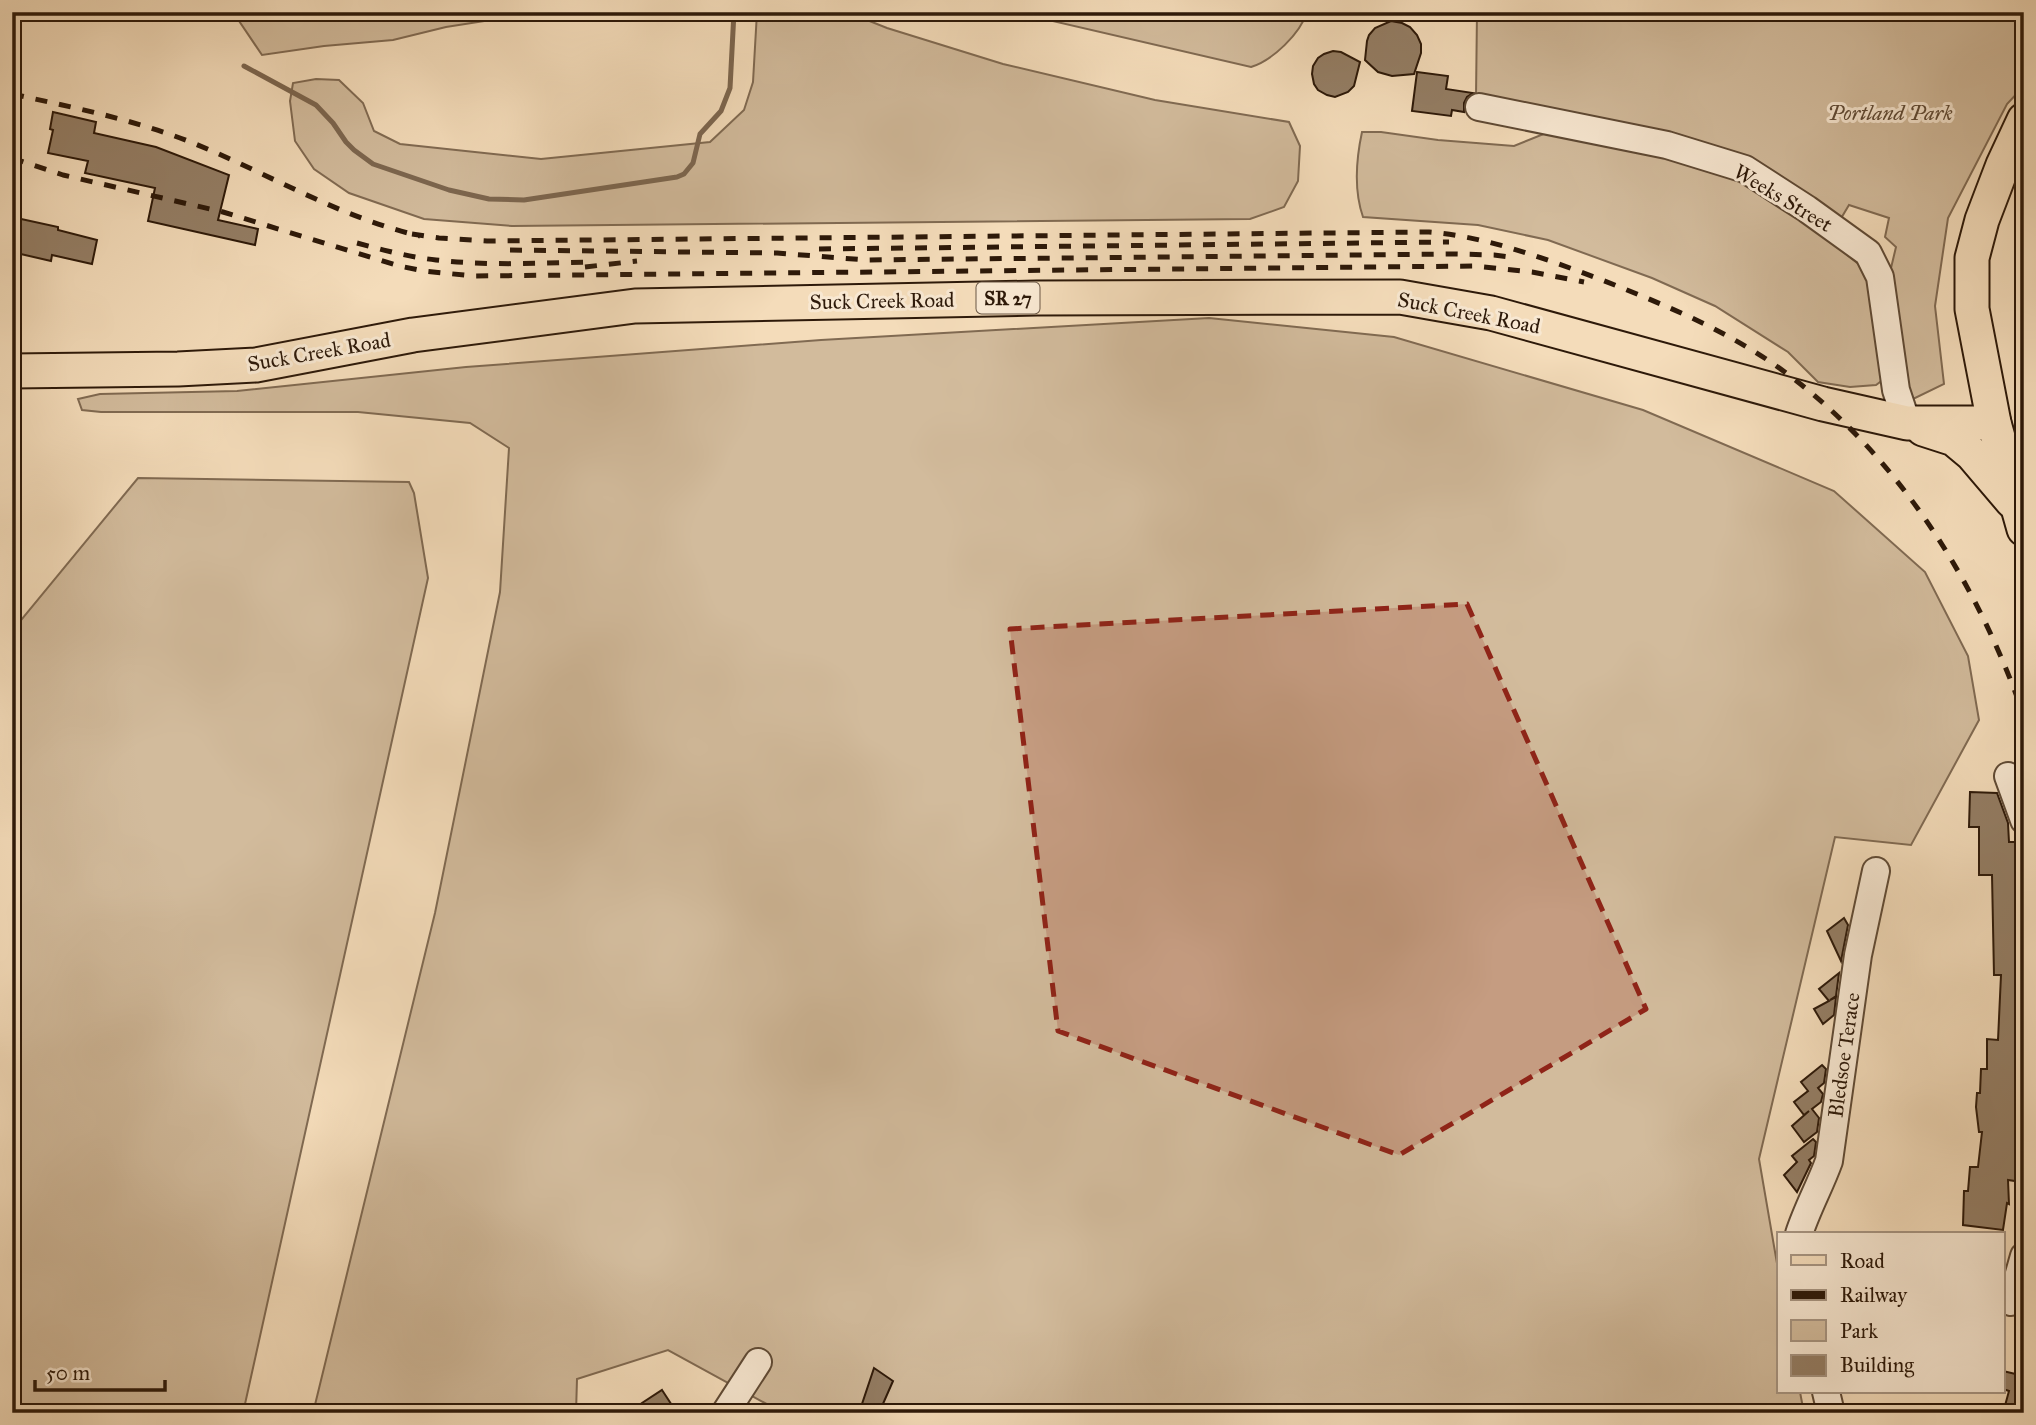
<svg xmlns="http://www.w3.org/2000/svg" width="2036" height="1425" viewBox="0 0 2036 1425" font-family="'IM FELL Great Primer',serif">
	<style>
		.green { fill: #d2bb9c; stroke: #806a52; stroke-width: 2 }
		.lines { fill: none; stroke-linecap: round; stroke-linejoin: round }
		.stream { stroke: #7c664f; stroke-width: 5 }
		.building { fill: #947e65; stroke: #2d1909; stroke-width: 2 }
		.minor-casing { stroke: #5f4a35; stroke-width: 30 }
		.major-casing { stroke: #2d1909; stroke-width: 37 }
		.minor { stroke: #f8e8d2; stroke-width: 26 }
		.major { stroke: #f4dcba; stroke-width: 33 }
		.rail { stroke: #2d1909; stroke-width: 5; stroke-dasharray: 12 12; stroke-linecap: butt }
		.marked { fill: #8f2418; fill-opacity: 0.2; stroke: #8f2418; stroke-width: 5; stroke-dasharray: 14 9; stroke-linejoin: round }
		.labels { text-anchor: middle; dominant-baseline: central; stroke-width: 6; stroke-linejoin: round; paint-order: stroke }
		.shield { fill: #f8e8d2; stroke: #6a5745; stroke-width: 2 }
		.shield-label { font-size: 19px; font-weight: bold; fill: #2d1909 }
		.park-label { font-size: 21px; font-style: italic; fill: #5f4a35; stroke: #f8e8d2 }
		.street-label { font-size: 21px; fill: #2d1909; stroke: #f8e8d2 }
	</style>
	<rect width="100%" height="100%" fill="#f4dcba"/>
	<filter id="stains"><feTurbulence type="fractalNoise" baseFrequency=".00286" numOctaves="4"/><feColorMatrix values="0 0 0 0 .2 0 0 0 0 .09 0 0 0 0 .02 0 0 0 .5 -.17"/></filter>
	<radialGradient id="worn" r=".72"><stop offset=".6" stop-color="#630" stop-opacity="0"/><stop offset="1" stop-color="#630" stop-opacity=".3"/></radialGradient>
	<!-- green -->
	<g class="green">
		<path d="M233 12H542L446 27 393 40 324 46 262 55Z"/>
		<path d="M757 12H847L887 28 1003 64 1155 100 1289 122 1300 146 1298 181 1284 207 1250 219 512 226 424 219 349 193 314 169 295 141 290 101 293 83 316 79 339 80 363 103 374 131 400 144 541 159 710 142 744 110 753 82Z"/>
		<path d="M1014 12H1307C1300 34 1273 60 1251 67Z"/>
		<path d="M1477 12H2024L2022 88 2007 104 1948 218 1935 306 1944 384 1911 400 1897 323 1891 268 1896 247 1885 237 1889 218 1849 205 1840 220 1759 166 1476 97Z"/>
		<path d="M1362 132H1381L1438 140 1514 146 1546 133 1650 147 1747 183 1827 239 1861 266 1872 286 1884 379 1876 385 1850 387 1818 382 1788 352 1715 306 1652 278 1548 240 1478 225 1363 217C1354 191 1356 160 1362 132Z"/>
		<path d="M1209 318 1394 337 1643 410 1834 491 1925 572 1968 656 1979 720 1911 845 1835 837 1759 1159 1779 1275V1392H1800L1804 1413H783L668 1350 577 1379 576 1413H313L435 913 500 592 509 448 470 423 358 412H101L82 410 78 399 100 394 237 391 466 367 821 340Z"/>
		<path d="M138 478 409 482 414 493 428 578 243 1413H12V631Z"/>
	</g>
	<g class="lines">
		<!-- stream -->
		<path class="stream" d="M244 66 316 105 333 123 346 142 354 150 373 164 449 190 489 199 524 200 677 177 684 174 693 163 700 134 721 111 730 88 734 12"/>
	</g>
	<!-- building -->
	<g class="building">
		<path d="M1391 21 1402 23 1410 27 1417 35 1421 44V53L1414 74 1392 76 1378 72 1365 60 1367 41 1369 35 1375 28Z"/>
		<path d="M1333 51 1341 52 1360 62 1354 86 1348 92 1335 97 1327 95 1318 90 1314 84 1312 74 1313 66 1318 58 1324 54Z"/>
		<path d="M1417 72 1448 76 1446 89 1473 93 1467 97 1464 103V112L1452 110 1451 116 1412 111Z"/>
		<path d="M53 112 96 122 94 133 156 147 229 175 218 220 258 229 255 245 148 221 155 188 85 173 88 161 48 153 53 130 50 129Z"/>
		<path d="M12 217 58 227V230L97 240 92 264 52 255 51 261 12 252Z"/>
		<path d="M1970 792 1997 793 2008 823 2009 842H2017L2016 866 2022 865 2024 1106H2019L2022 1140 2020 1156 2015 1155V1181L2008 1180 2009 1204 2007 1203 2003 1230 1963 1225 1964 1191H1968L1970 1167H1978L1982 1132H1979L1976 1107 1977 1093H1980L1981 1069H1987V1039L1998 1040 2001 975H1994L1992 875H1979V827H1969Z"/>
		<path d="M1844 918 1848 925 1841 961 1827 931Z"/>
		<path d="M1839 973 1836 996 1830 1000 1836 997 1834 1015 1823 1024 1814 1009 1829 1001 1819 989Z"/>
		<path d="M1822 1065 1826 1069 1824 1083 1818 1088 1823 1094 1821 1102 1812 1109 1819 1118 1817 1132 1804 1142 1792 1126 1809 1111 1804 1115 1794 1102 1808 1091 1801 1082Z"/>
		<path d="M1813 1139 1816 1142 1814 1156 1809 1160 1811 1163 1797 1192 1784 1175 1797 1162 1792 1156Z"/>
		<path d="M874 1368 893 1381 879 1413H867L860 1410Z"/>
		<path d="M2003 1371 2024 1376V1413H2003L2009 1391 2003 1389Z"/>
		<path d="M662 1390 677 1413H649L642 1403Z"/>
	</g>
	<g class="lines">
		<!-- minor casing -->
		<g class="minor-casing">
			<g id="minor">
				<path d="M1479 107 1667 145 1745 169 1807 209 1868 253 1880 277 1896 390 1907 423"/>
				<path d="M2008 776 2024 820"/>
				<path d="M1799 1234C1807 1209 1820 1186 1829 1161L1858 955 1876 871"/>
				<path d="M2011 1302 2024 1256"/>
				<path d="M1826 1392 1831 1413"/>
				<path d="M725 1413 758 1362"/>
			</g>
		</g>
		<!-- major casing -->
		<g class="major-casing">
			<g id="major">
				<path d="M2024 120 2003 165 1982 220 1972 258V309L1994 423 2024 529"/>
				<path d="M12 371 178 369 256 365 413 335 635 306 1037 298 1400 297 1491 313 1823 404 1907 423H1994"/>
				<path d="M1923 429 1954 439 1972 454 2012 501"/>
			</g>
		</g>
		<!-- minor -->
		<use href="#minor" class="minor"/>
		<!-- major -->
		<use href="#major" class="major"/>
		<!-- rail -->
		<g class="rail">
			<path d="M12 94C72 107 131 119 188 141 266 172 338 217 420 236"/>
			<path d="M12 158 63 175 223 212 399 266 424 271 473 276 1474 266 1532 272 1584 282"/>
			<path d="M412 234 439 238 487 241 1429 232C1489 237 1546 259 1602 280 1668 306 1738 335 1794 379 1903 463 1979 587 2024 716"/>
			<path d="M357 243C383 250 409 257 436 260 488 266 541 263 593 262"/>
			<path d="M819 249 1449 242"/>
			<path d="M510 250 777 253 866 260 1456 254 1494 255 1517 258"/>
			<path d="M585 267 637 261"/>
		</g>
	</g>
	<!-- marked area -->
	<path class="marked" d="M1467 604 1646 1009 1399 1155 1058 1031 1010 629Z"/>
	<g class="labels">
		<!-- shield labels -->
		<rect class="shield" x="976.5" y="282.5" width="63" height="31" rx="5"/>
		<g class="shield-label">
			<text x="1008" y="298">SR 27</text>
		</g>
		<!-- park labels -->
		<g class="park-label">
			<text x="1890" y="113">Portland Park</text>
		</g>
		<!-- street labels -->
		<g class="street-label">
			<text transform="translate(1783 198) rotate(31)">Weeks Street</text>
			<text transform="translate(882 301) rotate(-1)">Suck Creek Road</text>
			<text transform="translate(1469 313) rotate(11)">Suck Creek Road</text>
			<text transform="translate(319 352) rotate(-10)">Suck Creek Road</text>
			<text transform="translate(1844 1055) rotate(-82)">Bledsoe Terace</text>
		</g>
	</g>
	<!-- margin -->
	<rect width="2036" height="1425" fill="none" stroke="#f4dcba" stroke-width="42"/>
	<rect x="14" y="14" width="2008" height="1397" fill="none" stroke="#2d1909" stroke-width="3.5"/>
	<rect x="21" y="21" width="1994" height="1383" fill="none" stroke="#2d1909" stroke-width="2"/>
	<!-- legend -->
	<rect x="1777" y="1232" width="228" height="161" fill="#f8e8d2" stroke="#a79582" stroke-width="2"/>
	<rect x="1791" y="1255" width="35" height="10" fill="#f4dcba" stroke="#a79582" stroke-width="2"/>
	<text x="1840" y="1268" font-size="21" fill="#2d1909">Road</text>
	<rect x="1791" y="1290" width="35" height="10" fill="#2d1909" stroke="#a79582" stroke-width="2"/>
	<text x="1840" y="1302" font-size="21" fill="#2d1909">Railway</text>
	<rect x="1791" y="1320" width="35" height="21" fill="#d2bb9c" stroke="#a79582" stroke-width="2"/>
	<text x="1840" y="1338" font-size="21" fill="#2d1909">Park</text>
	<rect x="1791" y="1355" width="35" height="21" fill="#947e65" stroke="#a79582" stroke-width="2"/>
	<text x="1840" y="1372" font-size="21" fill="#2d1909">Building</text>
	<!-- scale -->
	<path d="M35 1380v10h130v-10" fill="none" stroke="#2d1909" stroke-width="3.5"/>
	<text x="46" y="1380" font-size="21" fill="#2d1909" stroke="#f8e8d2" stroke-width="5" paint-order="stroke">50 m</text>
	<rect width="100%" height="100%" filter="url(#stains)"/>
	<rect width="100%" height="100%" fill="url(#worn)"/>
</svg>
